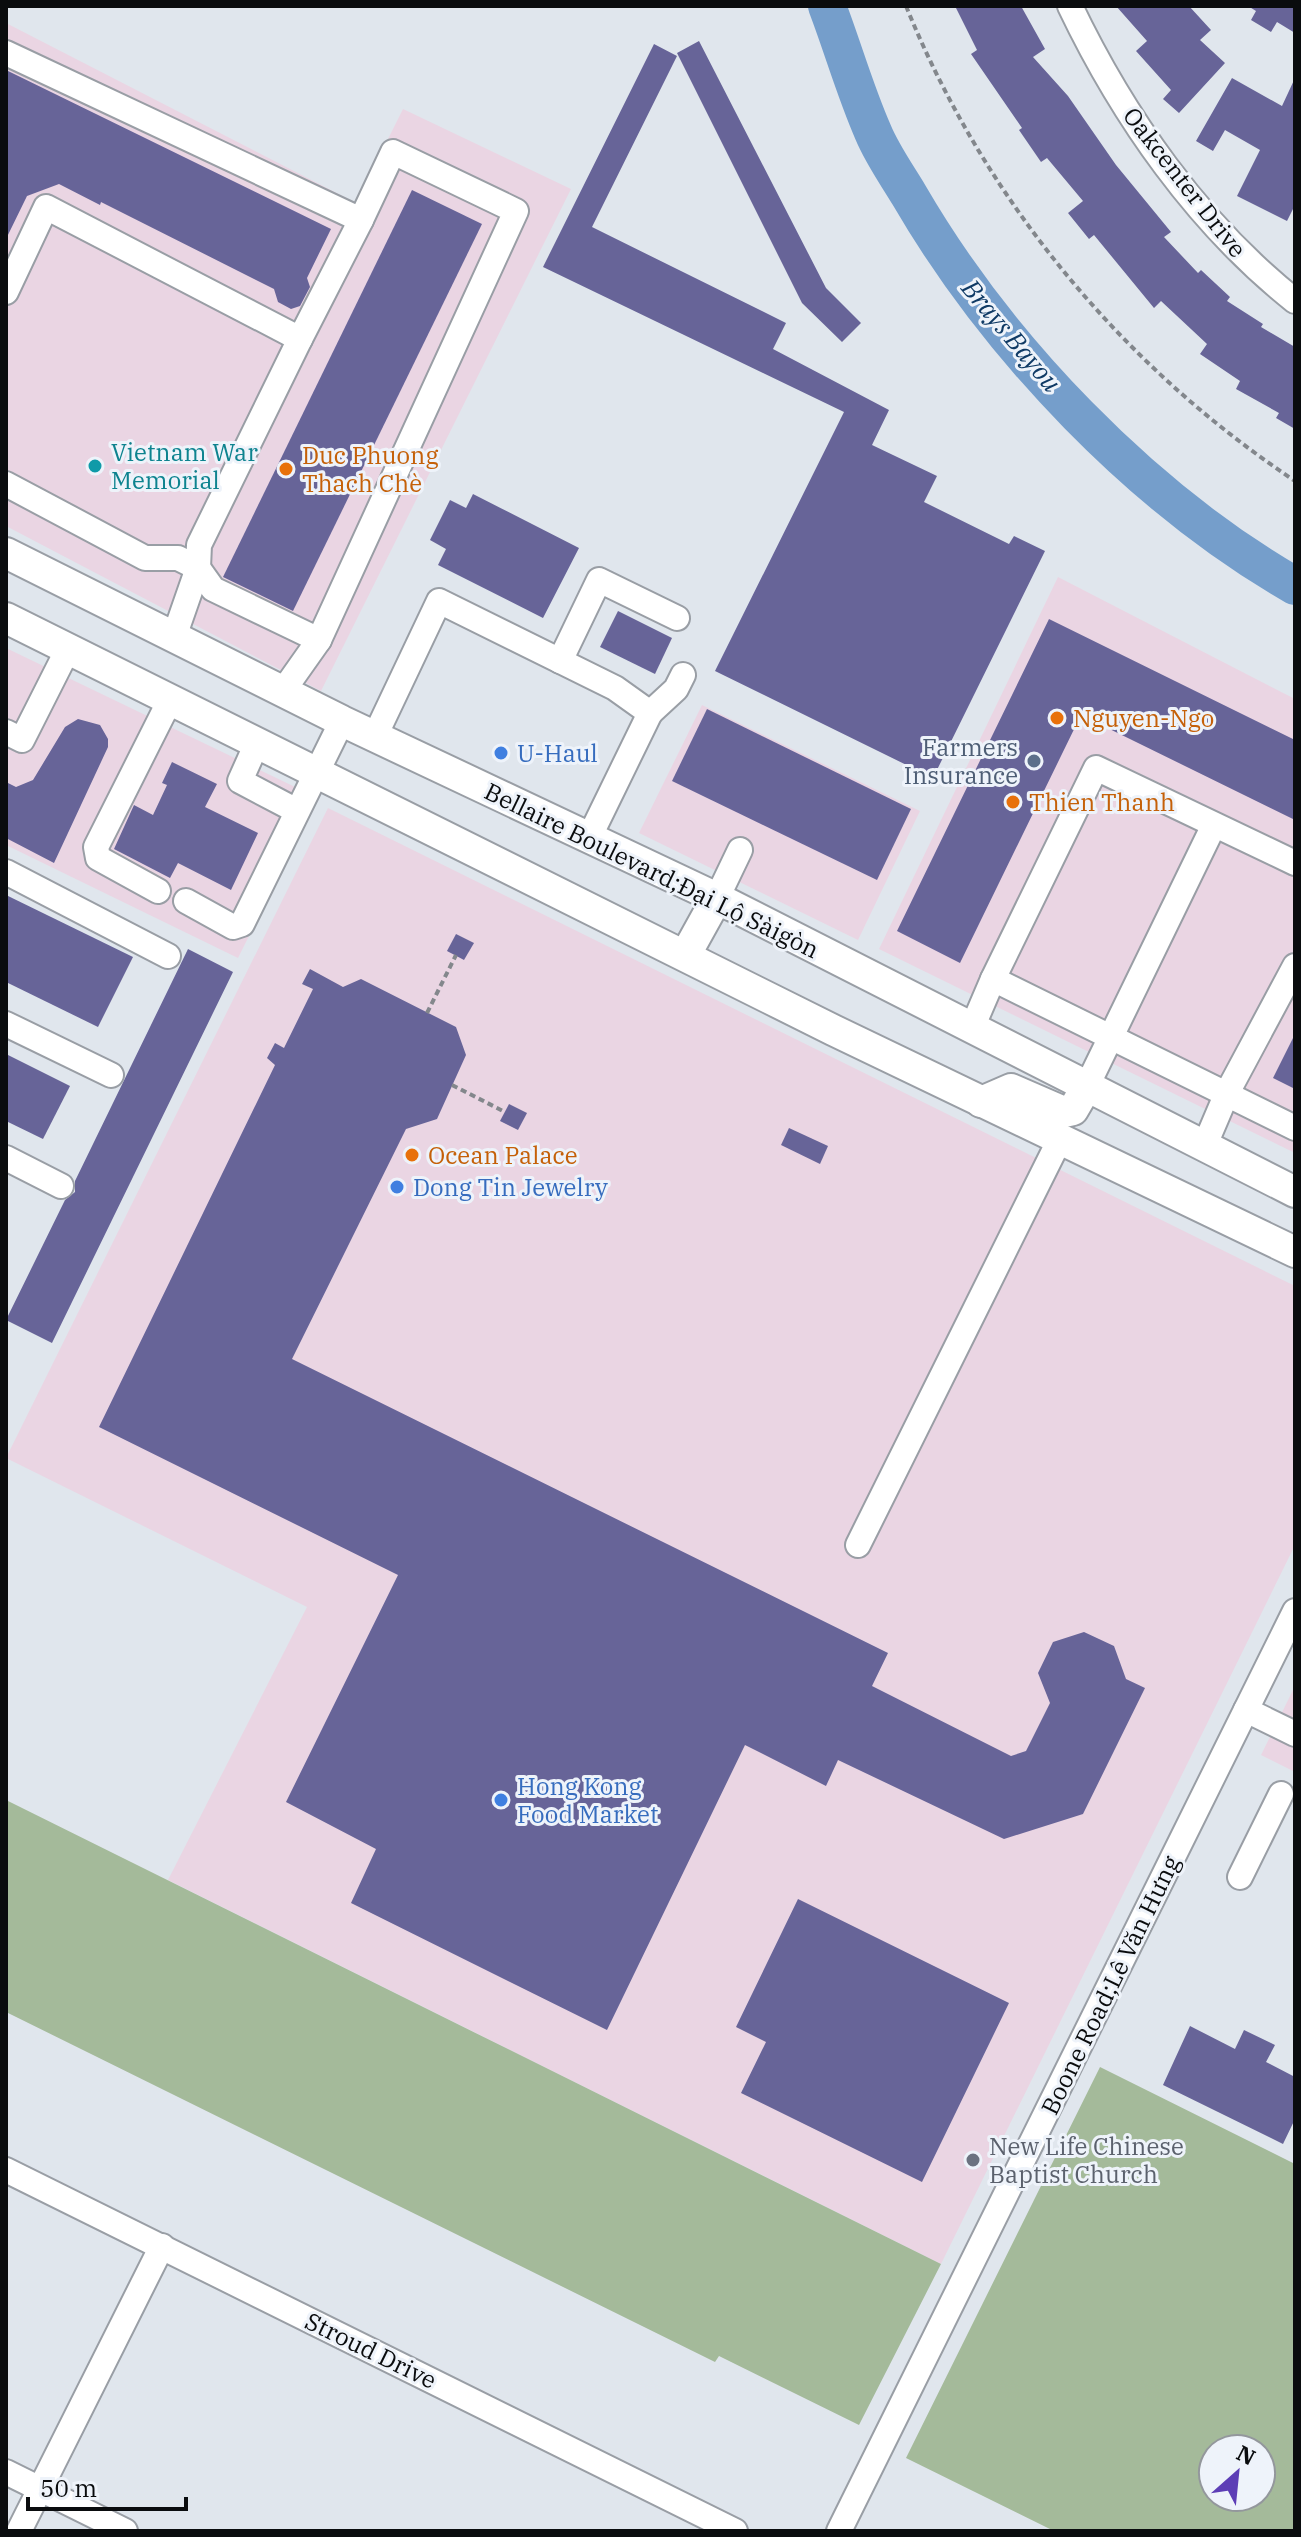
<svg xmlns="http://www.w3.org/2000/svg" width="1301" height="2537" viewBox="0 0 1301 2537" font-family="'IBM Plex Serif',serif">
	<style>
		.commercial { fill: #ead5e3 }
		.green { fill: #a4ba9a; fill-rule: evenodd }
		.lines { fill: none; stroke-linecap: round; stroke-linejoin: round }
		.river { stroke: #759ecb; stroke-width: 38 }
		.building { fill: #676498 }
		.minor-casing { stroke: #999ea5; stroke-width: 28 }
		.major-casing { stroke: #999ea5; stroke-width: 34 }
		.path { stroke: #83878c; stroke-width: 4; stroke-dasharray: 6 4; stroke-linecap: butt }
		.minor { stroke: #fff; stroke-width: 24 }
		.major { stroke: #fff; stroke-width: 30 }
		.culture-dot { fill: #0f9aa8; stroke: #eef3fa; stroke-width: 3 }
		.food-dot { fill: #e8710a; stroke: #eef3fa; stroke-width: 3 }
		.shop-dot { fill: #3f7fe0; stroke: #eef3fa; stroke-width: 3 }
		.service-dot { fill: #5c6f8a; stroke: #eef3fa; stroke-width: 3 }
		.worship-dot { fill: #6b7280; stroke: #eef3fa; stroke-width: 3 }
		.labels { text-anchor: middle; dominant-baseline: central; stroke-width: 6; stroke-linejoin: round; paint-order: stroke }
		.street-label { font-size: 24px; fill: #0a0c0e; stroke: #eef3fa }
		.culture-label { font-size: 24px; fill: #0d838f; stroke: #eef3fa; text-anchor: start }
		.food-label { font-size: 24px; fill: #c56008; stroke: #eef3fa; text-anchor: start }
		.service-label { font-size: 24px; fill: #4e5e75; stroke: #eef3fa; text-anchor: end }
		.shop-label { font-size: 24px; fill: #366cbe; stroke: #eef3fa; text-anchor: start }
		.worship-label { font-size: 24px; fill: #5b616d; stroke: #eef3fa; text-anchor: start }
		.water-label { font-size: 26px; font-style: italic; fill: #0f3a65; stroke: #eef3fa }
	</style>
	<rect width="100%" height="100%" fill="#e0e6ed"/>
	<!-- commercial -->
	<g class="commercial">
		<path d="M6 23 356 203 403 109 571 189 321 691 6 526Z"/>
		<path d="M1058 577 1295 699V1153L879 949Z"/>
		<path d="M6 648 318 798 238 958 6 845Z"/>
		<path d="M702 705 920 811 858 940 639 833Z"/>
		<path d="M328 808 1295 1286V1545L941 2264 168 1880 307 1607 6 1458Z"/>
		<path d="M1295 1686V1772L1261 1755Z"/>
	</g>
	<!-- green -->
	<g class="green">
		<path d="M6 1800 941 2264 859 2425 719 2356 715 2362 6 2012Z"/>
		<path d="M1100 2067 1295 2164V2531H1054L906 2458ZM1213 2449H1261V2497H1213Z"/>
	</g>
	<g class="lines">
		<!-- river -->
		<path class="river" d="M827 6C843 48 855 91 873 132 882 154 897 175 909 195 998 348 1142 498 1295 586"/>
	</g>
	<!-- building -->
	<g class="building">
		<path d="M955 6H1021L1045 49 1033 57 1068 96 1116 165 1171 232 1164 237 1198 273 1201 270 1230 297 1227 301 1263 324 1261 327 1295 347V429L1276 418 1279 413 1236 389 1240 381 1200 354 1207 344 1161 301 1154 308 1094 235 1089 239 1068 213 1083 201 1047 158 1041 162 1019 130 1022 128 971 54 977 50Z"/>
		<path d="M1116 6H1189L1211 30 1200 40 1225 63 1179 113 1163 99 1171 90 1136 51 1147 41Z"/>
		<path d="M1248 6H1295V33L1277 22 1271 32 1251 20 1256 11Z"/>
		<path d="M699 41 826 288 861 323 842 342 802 303 677 53Z"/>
		<path d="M654 44 677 56 592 227 786 323 773 349 889 410 872 445 937 476 924 502 1009 544 1014 536 1045 551 933 778 715 671 844 412 543 267Z"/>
		<path d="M6 70 331 229 307 278 310 287 300 306 291 309 278 302 274 289 101 202 100 205 59 184 27 196 6 239Z"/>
		<path d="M1232 78 1282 106 1295 78V205L1287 221 1237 196 1260 150 1225 130 1213 151 1196 141Z"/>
		<path d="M412 190 482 224 293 611 223 577Z"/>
		<path d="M473 494 579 548 543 618 438 565 446 549 430 540 450 500 466 508Z"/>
		<path d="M618 611 672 638 655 674 600 647Z"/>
		<path d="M1049 619 1295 740V820L1081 715 960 963 897 931Z"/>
		<path d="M707 709 911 809 877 880 672 781Z"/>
		<path d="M78 719 100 725 108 739V747L54 863 6 838V782L16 787 33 780 65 727Z"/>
		<path d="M172 762 217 784 205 807 258 833 231 890 178 863 170 878 114 849 134 805 153 815 167 785 162 783Z"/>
		<path d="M6 895 133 957 98 1027 6 982Z"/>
		<path d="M456 934 474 943 464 960 447 951Z"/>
		<path d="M188 949 233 972 52 1343 6 1320 65 1200 75 1192V1181Z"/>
		<path d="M310 969 343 987 361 979 456 1027 466 1055 437 1119 406 1129 292 1359 888 1653 872 1686 1011 1756 1026 1751 1050 1703 1038 1673 1053 1642 1084 1632 1114 1646 1126 1679 1145 1688 1083 1814 1004 1839 838 1760 826 1786 745 1745 607 2030 351 1903 376 1849 286 1802 398 1575 99 1427 275 1065 267 1058 275 1043 284 1048 313 989 302 984Z"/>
		<path d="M1295 1034V1089L1273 1078Z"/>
		<path d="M6 1054 70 1086 43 1139 6 1121Z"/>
		<path d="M509 1104 527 1113 518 1130 500 1121Z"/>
		<path d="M789 1128 828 1146 820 1164 781 1145Z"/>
		<path d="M798 1899 1009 2003 922 2182 741 2093 766 2042 736 2027Z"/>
		<path d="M1190 2026 1235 2049 1244 2030 1275 2045 1266 2062 1295 2077V2119L1283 2144 1163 2085Z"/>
	</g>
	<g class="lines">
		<!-- minor casing -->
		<g class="minor-casing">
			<g id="minor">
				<path d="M1070 6C1123 117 1198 224 1295 301"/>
				<path d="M6 53 361 220 300 339"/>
				<path d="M6 292 46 207 300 339 199 545 198 568 174 637"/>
				<path d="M6 484 145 558H178L198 568 213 589 319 640"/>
				<path d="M560 661 599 580 677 618"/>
				<path d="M283 691 319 640 516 211 393 152 361 220"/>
				<path d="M650 713 676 689 683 675"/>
				<path d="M6 732 22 740 68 649"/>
				<path d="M375 736 439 601 615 688 650 713 589 838"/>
				<path d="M257 743 240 781 297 811"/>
				<path d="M6 872 168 956"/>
				<path d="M158 891 98 858 96 847 170 700"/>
				<path d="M717 898 740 850"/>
				<path d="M186 901 233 927 242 924 342 721"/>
				<path d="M993 979 1295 1128"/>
				<path d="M6 1024 111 1075"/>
				<path d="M972 1028 993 979 1096 768 1295 863"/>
				<path d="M1087 1086 1214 825"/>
				<path d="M1204 1147 1227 1093 1295 966"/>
				<path d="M6 1158 61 1186"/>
				<path d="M858 1545 1060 1139"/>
				<path d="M1246 1710 1295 1734"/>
				<path d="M1240 1877 1281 1794"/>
				<path d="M6 2170 735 2531"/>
				<path d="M6 2472 125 2531"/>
				<path d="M19 2531 162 2246"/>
				<path d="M839 2531 1295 1611"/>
			</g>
		</g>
		<!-- major casing -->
		<g class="major-casing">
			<g id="major">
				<path d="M6 553 342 721 717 898 1295 1192"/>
				<path d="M6 618 833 1030 1295 1252"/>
				<path d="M686 954 717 898"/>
				<path d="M981 1102 1011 1089 1064 1112 1073 1110 1087 1086"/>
			</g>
		</g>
		<!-- path -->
		<g class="path">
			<path d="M906 6C985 200 1121 365 1295 481"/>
			<path d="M427 1013 456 955"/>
			<path d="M452 1085 505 1112"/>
		</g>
		<!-- minor -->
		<use href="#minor" class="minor"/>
		<!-- major -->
		<use href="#major" class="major"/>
	</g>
	<!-- markers -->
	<circle class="culture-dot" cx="95" cy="466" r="8"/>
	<g class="food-dot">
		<circle cx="286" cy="469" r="8"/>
		<circle cx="1057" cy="718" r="8"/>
		<circle cx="1013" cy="802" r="8"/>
		<circle cx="412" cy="1155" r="8"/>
	</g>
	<g class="shop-dot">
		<circle cx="501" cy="753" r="8"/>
		<circle cx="397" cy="1187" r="8"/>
		<circle cx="501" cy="1800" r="8"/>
	</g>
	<circle class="service-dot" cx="1034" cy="761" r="8"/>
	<circle class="worship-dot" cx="973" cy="2160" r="8"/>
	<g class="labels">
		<!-- street labels -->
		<g class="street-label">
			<text transform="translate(1185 182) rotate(52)">Oakcenter Drive</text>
			<text transform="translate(652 870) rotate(26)">Bellaire Boulevard;Đại Lộ Sàigòn</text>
			<text transform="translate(1110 1985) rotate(-64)">Boone Road;Lê Văn Hưng</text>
			<text transform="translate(371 2350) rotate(26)">Stroud Drive</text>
		</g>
		<!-- culture labels -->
		<g class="culture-label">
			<text x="111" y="452">Vietnam War<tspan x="111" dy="28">Memorial</tspan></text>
		</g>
		<!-- food labels -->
		<g class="food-label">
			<text x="302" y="455">Duc Phuong<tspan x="302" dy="28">Thach Chè</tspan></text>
			<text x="1073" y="718">Nguyen-Ngo</text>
			<text x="1029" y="802">Thien Thanh</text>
			<text x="428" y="1155">Ocean Palace</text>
		</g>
		<!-- service labels -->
		<g class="service-label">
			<text x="1018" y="747">Farmers<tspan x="1018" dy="28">Insurance</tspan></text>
		</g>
		<!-- shop labels -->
		<g class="shop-label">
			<text x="517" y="753">U-Haul</text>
			<text x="413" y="1187">Dong Tin Jewelry</text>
			<text x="517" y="1786">Hong Kong<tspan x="517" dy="28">Food Market</tspan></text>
		</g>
		<!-- worship labels -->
		<g class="worship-label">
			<text x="989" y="2146">New Life Chinese<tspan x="989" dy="28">Baptist Church</tspan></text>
		</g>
		<!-- water labels -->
		<g class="water-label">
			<text transform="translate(1012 335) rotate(50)">Brays Bayou</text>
		</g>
	</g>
	<!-- border -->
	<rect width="1301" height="2537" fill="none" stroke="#0a0c0e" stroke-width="16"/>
	<!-- north arrow -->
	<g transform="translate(1237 2473) rotate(27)"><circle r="38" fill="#eef3fa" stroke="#93979c" stroke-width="2"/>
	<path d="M0-6L14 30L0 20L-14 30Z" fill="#5d3eb6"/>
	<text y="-12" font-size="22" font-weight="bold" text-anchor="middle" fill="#0a0c0e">N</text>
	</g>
	<!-- scale -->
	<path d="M28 2497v12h158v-12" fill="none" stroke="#0a0c0e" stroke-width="4"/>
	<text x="40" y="2497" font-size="24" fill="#0a0c0e" stroke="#eef3fa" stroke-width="6" paint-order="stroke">50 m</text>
</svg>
